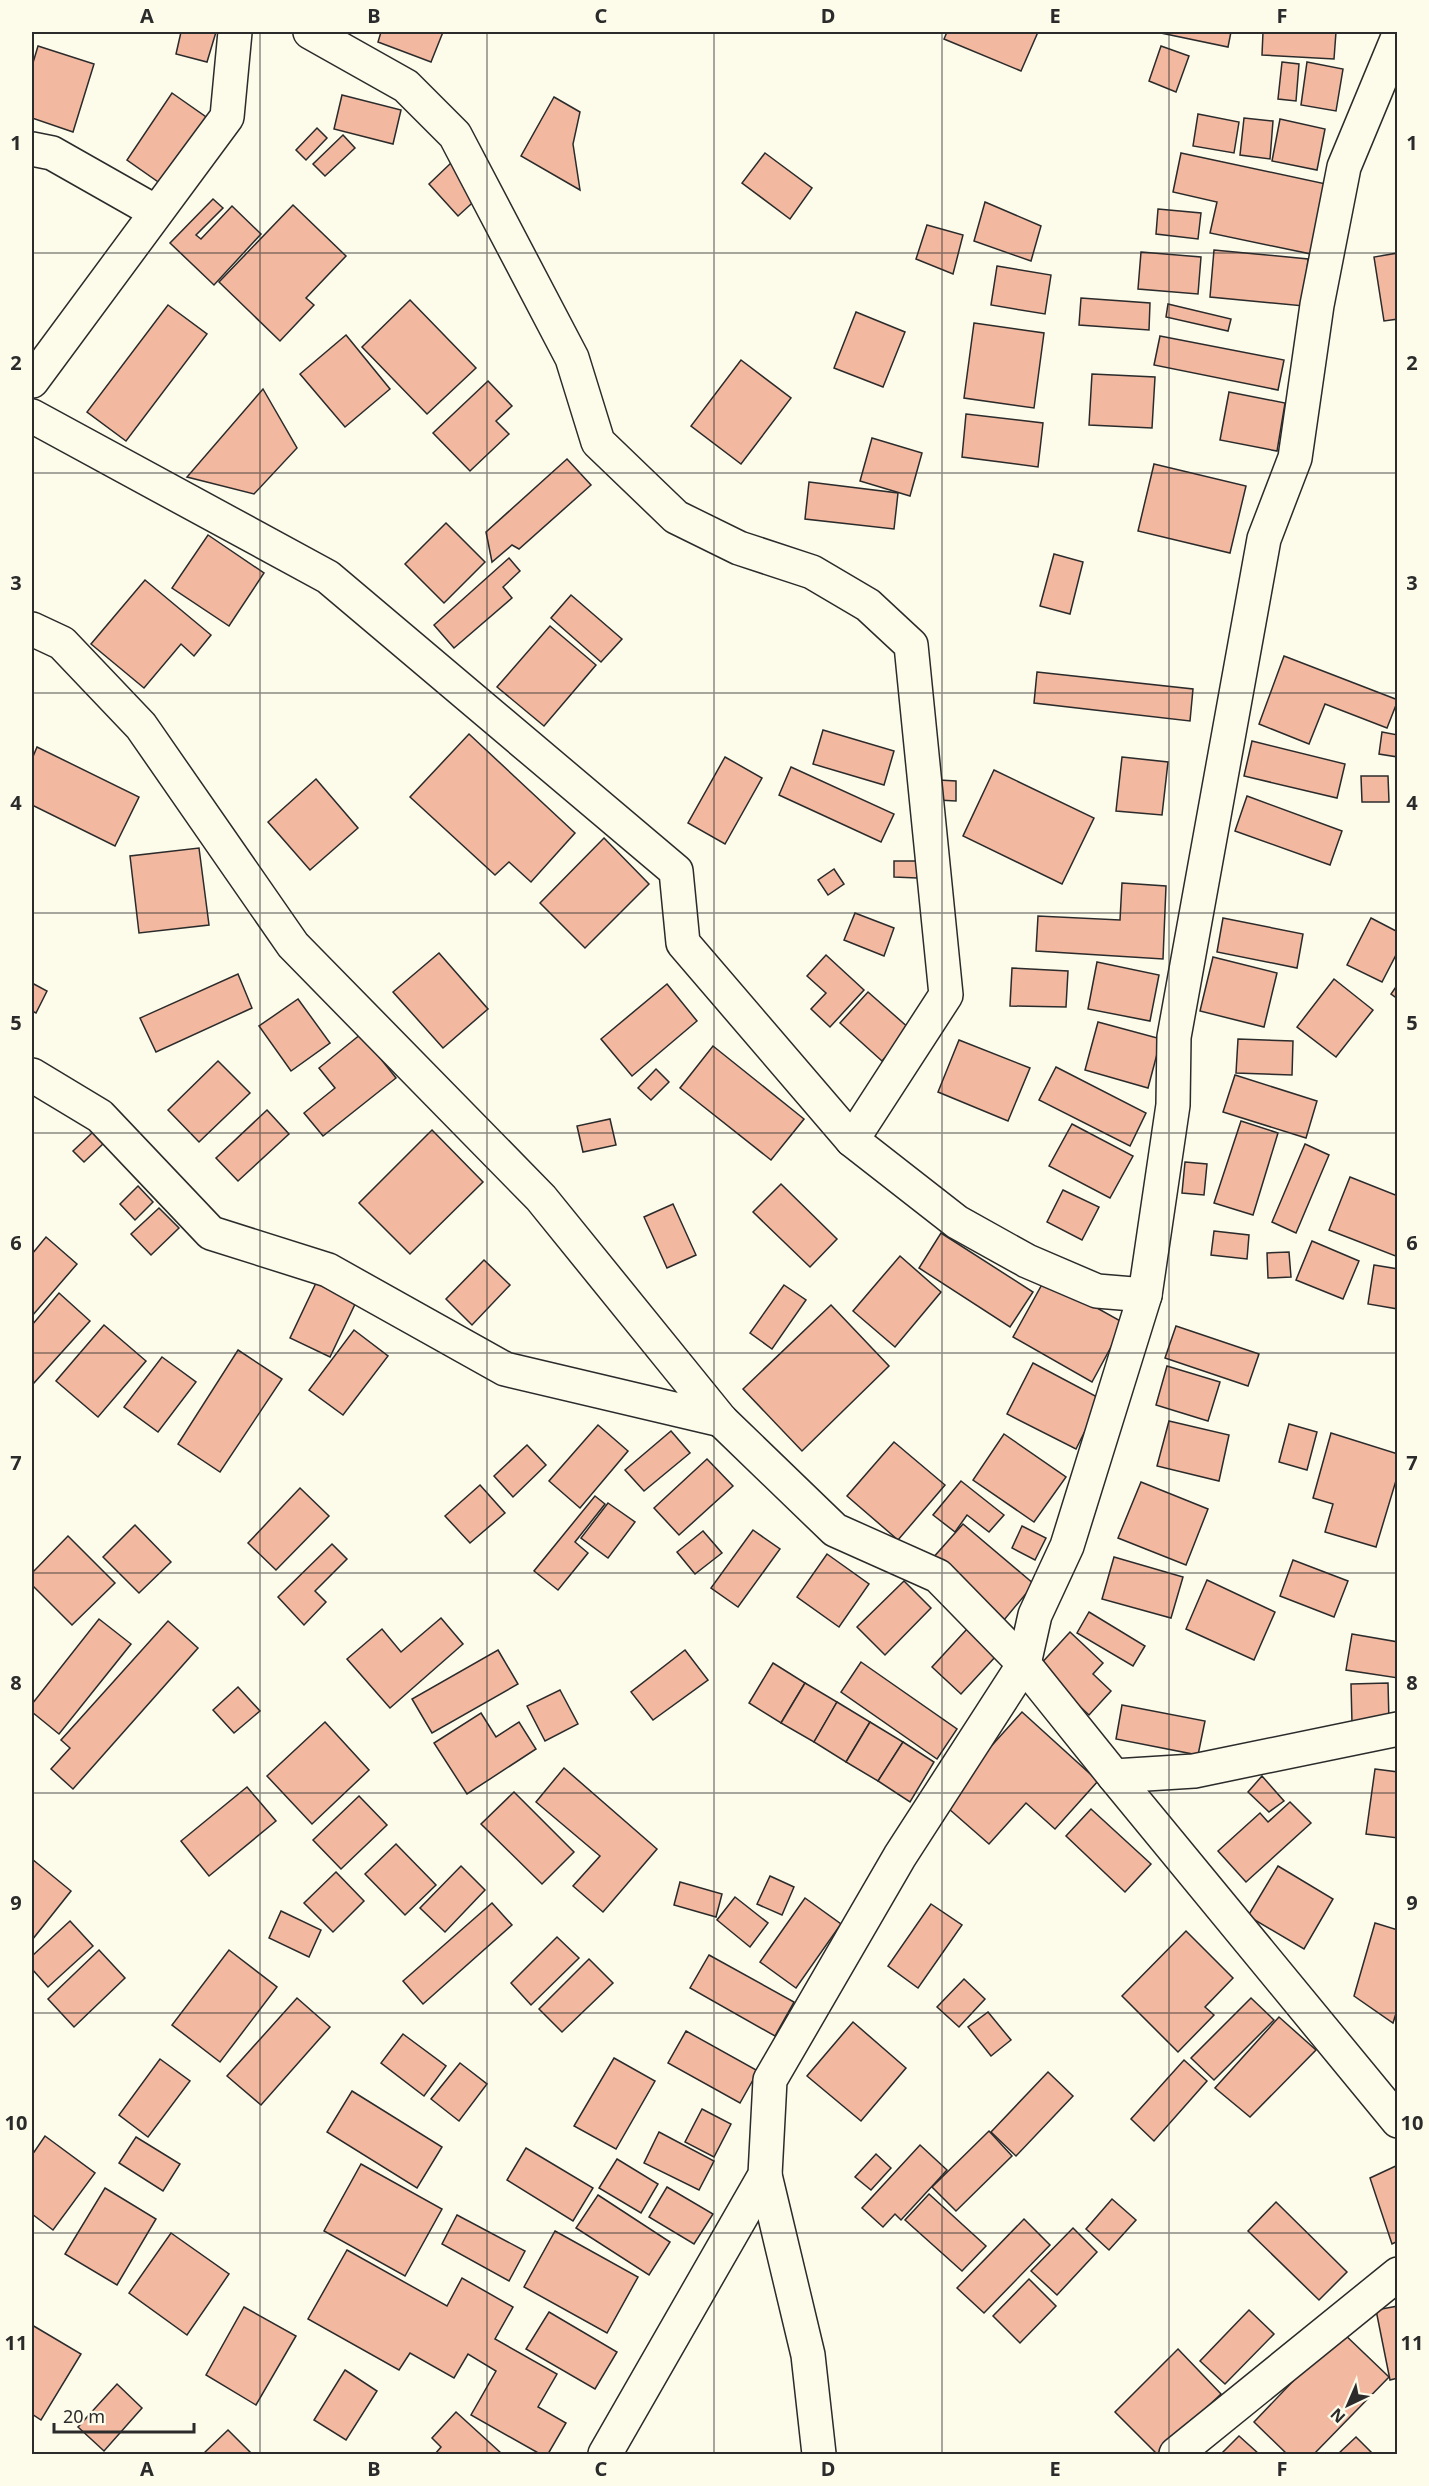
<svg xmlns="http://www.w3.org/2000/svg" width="1429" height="2486" viewBox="0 0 1429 2486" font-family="'Noto Sans',sans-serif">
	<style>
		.building { fill: #f2b8a0; stroke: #2b2b2b; stroke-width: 1.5 }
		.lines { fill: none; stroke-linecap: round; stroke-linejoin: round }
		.minor-casing { stroke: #2b2b2b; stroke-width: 36 }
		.minor { stroke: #fdfbea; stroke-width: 33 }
		.grid { fill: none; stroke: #2b2b2b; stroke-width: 1.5; stroke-opacity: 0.55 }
		.neatline { fill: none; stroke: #2b2b2b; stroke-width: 2 }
		.grid-label { font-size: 20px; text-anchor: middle; font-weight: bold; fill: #2b2b2b }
	</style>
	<rect width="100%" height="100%" fill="#fdfbea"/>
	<!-- building -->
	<g class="building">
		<path d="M181 32H216L207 62 176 54Z"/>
		<path d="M381 32H443L431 62 378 42Z"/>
		<path d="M947 32H1038L1021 71 944 39Z"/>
		<path d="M1156 32H1231L1228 47Z"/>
		<path d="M1263 32H1336L1334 59 1262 55Z"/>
		<path d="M38 46 94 64 73 132 32 118V66Z"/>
		<path d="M1161 46 1189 56 1176 92 1149 81Z"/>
		<path d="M1282 62 1299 64 1296 101 1278 99Z"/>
		<path d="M1307 62 1343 69 1336 111 1301 105Z"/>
		<path d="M172 93 209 119 164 186 127 160Z"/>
		<path d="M342 95 401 110 393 144 334 129Z"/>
		<path d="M554 97 580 112 573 144 580 190 521 156Z"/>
		<path d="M1198 114 1239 122 1234 153 1193 146Z"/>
		<path d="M1244 118 1273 121 1270 159 1240 155Z"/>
		<path d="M1280 119 1325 129 1317 170 1272 161Z"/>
		<path d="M317 128 327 138 306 160 296 150Z"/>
		<path d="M343 135 355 148 325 176 313 164Z"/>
		<path d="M765 153 812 188 790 219 742 183Z"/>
		<path d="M1181 153 1326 184 1311 254 1210 233 1217 202 1173 192Z"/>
		<path d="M452 162 482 194 458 216 429 184Z"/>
		<path d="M213 199 223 208 196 235 201 239 232 206 261 234 214 285 170 243Z"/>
		<path d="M985 202 1041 226 1031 261 974 241Z"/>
		<path d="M293 205 346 256 306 298 314 305 280 341 219 282Z"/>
		<path d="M1158 209 1201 213 1198 239 1156 234Z"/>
		<path d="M927 225 963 235 953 274 916 259Z"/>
		<path d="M1214 250 1308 259 1304 306 1210 297Z"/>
		<path d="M1141 252 1201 257 1198 294 1138 289Z"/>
		<path d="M1398 253V319L1384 321 1374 257Z"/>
		<path d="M997 266 1051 275 1045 314 991 305Z"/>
		<path d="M1081 298 1150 303 1149 330 1079 325Z"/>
		<path d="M410 300 476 368 427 414 362 347Z"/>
		<path d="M1168 304 1231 319 1228 331 1166 317Z"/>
		<path d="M168 305 207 334 126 441 87 412Z"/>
		<path d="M856 312 905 332 883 387 834 368Z"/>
		<path d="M974 323 1044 333 1034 408 964 398Z"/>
		<path d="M346 335 390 389 345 427 300 374Z"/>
		<path d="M1160 336 1284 360 1278 390 1154 365Z"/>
		<path d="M741 360 791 398 741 464 691 426Z"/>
		<path d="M1092 374 1155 377 1152 428 1089 425Z"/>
		<path d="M488 381 512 406 496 421 509 434 470 471 433 433Z"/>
		<path d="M263 389 297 448 254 494 187 477Z"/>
		<path d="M1229 392 1285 403 1277 451 1220 440Z"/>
		<path d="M966 414 1043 423 1038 467 962 457Z"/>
		<path d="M872 438 922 453 910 496 860 481Z"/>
		<path d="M567 459 591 485 519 549 512 545 492 562 486 532Z"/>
		<path d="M1154 464 1246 486 1230 553 1138 531Z"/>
		<path d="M809 482 898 493 894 529 805 519Z"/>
		<path d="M446 523 485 562 444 603 405 564Z"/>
		<path d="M208 535 264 573 229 626 172 588Z"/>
		<path d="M1054 554 1083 562 1070 614 1040 606Z"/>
		<path d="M509 558 520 571 503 587 512 598 454 648 434 625Z"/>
		<path d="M145 580 211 635 194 656 181 644 144 688 91 644Z"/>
		<path d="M571 595 622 639 601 662 551 618Z"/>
		<path d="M550 626 596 665 544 726 497 687Z"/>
		<path d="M1284 656 1398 700 1387 728 1325 704 1309 744 1259 724Z"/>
		<path d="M1037 672 1193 689 1190 721 1034 703Z"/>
		<path d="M823 730 894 751 884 785 813 764Z"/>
		<path d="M1382 732 1398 735V757L1379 754Z"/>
		<path d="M469 734 575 833 531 882 509 862 495 875 410 797Z"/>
		<path d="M1252 741 1345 764 1337 798 1244 776Z"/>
		<path d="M37 747 139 797 115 846 32 805V759Z"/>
		<path d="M725 757 762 778 725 844 688 823Z"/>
		<path d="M1122 757 1168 762 1162 815 1116 811Z"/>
		<path d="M791 767 894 814 881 842 779 795Z"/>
		<path d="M994 770 1094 818 1062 884 963 836Z"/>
		<path d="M1361 776H1388L1389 802H1362Z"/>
		<path d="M316 779 358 828 310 870 268 822Z"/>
		<path d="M939 780 956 781V801L938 800Z"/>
		<path d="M1247 796 1342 831 1330 865 1235 831Z"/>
		<path d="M604 838 649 884 585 948 540 903Z"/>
		<path d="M199 848 209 925 139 933 130 856Z"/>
		<path d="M894 861H918L917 878 894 877Z"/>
		<path d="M834 869 844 884 828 895 818 880Z"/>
		<path d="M1122 883 1166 886 1163 959 1036 951 1038 916 1120 920Z"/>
		<path d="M855 913 894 928 884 956 844 940Z"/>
		<path d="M1223 918 1303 934 1297 968 1217 952Z"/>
		<path d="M1371 918 1398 932V951L1382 982 1347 965Z"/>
		<path d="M439 953 488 1009 443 1048 393 992Z"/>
		<path d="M826 955 864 990 830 1027 811 1009 826 993 807 976Z"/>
		<path d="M1213 957 1277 973 1264 1027 1200 1011Z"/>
		<path d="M1097 962 1159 975 1150 1021 1088 1009Z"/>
		<path d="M1012 968 1068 971 1066 1007 1010 1006Z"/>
		<path d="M238 974 252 1008 156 1052 140 1018Z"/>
		<path d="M1334 979 1373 1010 1336 1057 1297 1027Z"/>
		<path d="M32 983 47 991 36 1013 32 1011Z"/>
		<path d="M667 984 697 1021 632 1076 601 1039Z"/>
		<path d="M1398 984V999L1391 994Z"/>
		<path d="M868 992 910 1029 882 1061 840 1023Z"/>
		<path d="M298 999 330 1043 291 1071 259 1026Z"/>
		<path d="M1098 1022 1161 1039 1148 1088 1085 1070Z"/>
		<path d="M361 1034 396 1078 323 1136 304 1113 335 1088 319 1068Z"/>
		<path d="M1238 1039 1293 1041 1292 1075 1236 1073Z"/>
		<path d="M959 1040 1030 1068 1008 1121 938 1092Z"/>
		<path d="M713 1046 804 1119 771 1160 680 1088Z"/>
		<path d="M218 1061 250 1093 199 1142 168 1110Z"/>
		<path d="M1056 1067 1146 1113 1130 1146 1039 1100Z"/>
		<path d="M656 1069 669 1082 651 1100 638 1088Z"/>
		<path d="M1235 1075 1317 1101 1306 1138 1223 1112Z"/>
		<path d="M267 1110 289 1134 238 1181 216 1158Z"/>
		<path d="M610 1119 616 1145 583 1152 577 1126Z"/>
		<path d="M1241 1121 1278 1133 1253 1215 1214 1203Z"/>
		<path d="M1072 1124 1133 1156 1110 1198 1049 1166Z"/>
		<path d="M432 1130 483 1182 410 1254 359 1203Z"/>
		<path d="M93 1132 104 1143 84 1162 73 1151Z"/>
		<path d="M1305 1144 1329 1155 1296 1233 1272 1222Z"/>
		<path d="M1185 1162 1207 1164 1204 1195 1182 1193Z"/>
		<path d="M1350 1177 1398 1196V1257L1329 1230Z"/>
		<path d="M781 1184 837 1239 810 1267 753 1212Z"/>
		<path d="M138 1186 153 1202 135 1220 120 1204Z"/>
		<path d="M1063 1190 1099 1207 1082 1240 1047 1222Z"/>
		<path d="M673 1204 696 1255 667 1268 644 1217Z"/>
		<path d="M159 1208 179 1228 151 1255 131 1234Z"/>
		<path d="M1214 1231 1249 1235 1247 1259 1211 1255Z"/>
		<path d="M941 1233 1033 1292 1010 1327 919 1268Z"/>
		<path d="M46 1237 77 1264 32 1316V1254Z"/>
		<path d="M1312 1241 1359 1261 1343 1299 1296 1280Z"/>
		<path d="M1289 1252 1291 1277 1268 1278 1267 1253Z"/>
		<path d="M900 1256 941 1292 895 1347 853 1311Z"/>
		<path d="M484 1260 510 1285 472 1325 446 1299Z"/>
		<path d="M1374 1265 1398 1269V1309L1368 1304Z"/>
		<path d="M1045 1279 1124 1323 1092 1382 1013 1337Z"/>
		<path d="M316 1283 356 1302 330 1357 290 1338Z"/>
		<path d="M784 1285 806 1300 772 1349 750 1333Z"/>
		<path d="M59 1293 90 1321 33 1384 32 1325Z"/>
		<path d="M831 1305 889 1366 802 1451 743 1389Z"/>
		<path d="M104 1325 146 1361 98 1417 56 1381Z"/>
		<path d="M1176 1326 1259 1354 1248 1386 1165 1358Z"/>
		<path d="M354 1330 388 1356 343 1415 309 1390Z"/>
		<path d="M238 1350 282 1379 220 1472 178 1444Z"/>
		<path d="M162 1357 196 1382 158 1432 124 1407Z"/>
		<path d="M1033 1363 1101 1399 1076 1449 1007 1414Z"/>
		<path d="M1167 1366 1220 1382 1208 1421 1156 1405Z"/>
		<path d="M1169 1421 1229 1435 1219 1481 1157 1466Z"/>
		<path d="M1289 1424 1317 1432 1307 1470 1279 1462Z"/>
		<path d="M598 1425 628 1451 580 1508 549 1481Z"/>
		<path d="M671 1431 690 1453 644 1491 625 1470Z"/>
		<path d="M1331 1433 1398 1454V1474L1376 1547 1325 1532 1333 1504 1313 1498Z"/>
		<path d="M1004 1434 1066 1477 1034 1522 973 1480Z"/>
		<path d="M894 1442 945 1485 898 1540 847 1496Z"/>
		<path d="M527 1445 546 1465 513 1497 494 1476Z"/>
		<path d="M707 1459 733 1486 679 1535 654 1508Z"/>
		<path d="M961 1481 1004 1515 989 1532 967 1515 955 1532 933 1515Z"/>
		<path d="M1141 1482 1208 1509 1186 1565 1118 1538Z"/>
		<path d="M480 1485 505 1513 470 1543 445 1516Z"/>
		<path d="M300 1488 329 1516 276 1570 248 1543Z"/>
		<path d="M595 1496 605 1504 575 1542 588 1553 558 1590 534 1571Z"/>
		<path d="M608 1503 635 1522 608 1558 581 1538Z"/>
		<path d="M963 1524 1034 1584 1004 1620 932 1559Z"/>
		<path d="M135 1525 171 1562 139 1593 103 1557Z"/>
		<path d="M1022 1526 1046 1538 1035 1560 1012 1548Z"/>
		<path d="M753 1530 780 1549 738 1607 711 1588Z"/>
		<path d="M703 1531 722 1553 695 1574 677 1552Z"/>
		<path d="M68 1536 115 1583 72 1625 32 1585V1573Z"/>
		<path d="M332 1544 347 1559 315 1591 326 1602 304 1625 278 1597Z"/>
		<path d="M827 1554 869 1584 839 1627 797 1597Z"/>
		<path d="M1114 1557 1183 1577 1171 1618 1102 1599Z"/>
		<path d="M1293 1560 1348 1581 1334 1617 1280 1596Z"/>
		<path d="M1207 1580 1275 1612 1254 1660 1186 1629Z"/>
		<path d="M904 1581 931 1608 885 1655 857 1627Z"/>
		<path d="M1089 1612 1145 1646 1133 1666 1077 1633Z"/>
		<path d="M441 1618 463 1644 390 1708 347 1659 382 1629 401 1652Z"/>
		<path d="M99 1619 131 1644 59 1734 32 1712V1704Z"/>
		<path d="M168 1621 198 1648 73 1789 51 1769 70 1748 61 1740Z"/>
		<path d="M967 1629 996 1656 961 1694 932 1667Z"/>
		<path d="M1070 1632 1103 1663 1093 1674 1111 1691 1089 1715 1038 1667Z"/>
		<path d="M1352 1634 1398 1642V1678L1346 1670Z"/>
		<path d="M498 1650 518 1684 432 1733 412 1699Z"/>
		<path d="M685 1650 708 1680 653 1720 631 1692Z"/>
		<path d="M861 1662 957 1729 937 1759 841 1692Z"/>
		<path d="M773 1663 805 1683 781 1723 749 1703Z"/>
		<path d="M805 1683 837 1702 814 1742 781 1723Z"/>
		<path d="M1388 1683 1389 1722 1352 1723 1351 1684Z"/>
		<path d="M238 1687 260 1711 234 1733 213 1710Z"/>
		<rect x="1396" y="1687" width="2" height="33"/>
		<path d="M560 1690 578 1724 545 1741 527 1706Z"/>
		<path d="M837 1702 870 1722 846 1762 814 1742Z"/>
		<path d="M1122 1705 1205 1721 1198 1755 1116 1739Z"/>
		<path d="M1022 1712 1098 1781 1055 1829 1026 1803 989 1844 941 1802Z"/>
		<path d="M481 1713 496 1737 519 1722 536 1749 467 1794 434 1743Z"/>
		<path d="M325 1722 369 1770 312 1824 267 1776Z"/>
		<path d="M870 1722 903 1742 878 1781 846 1762Z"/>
		<path d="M903 1742 934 1762 910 1802 878 1781Z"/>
		<path d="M564 1768 657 1849 603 1912 573 1886 600 1856 536 1802Z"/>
		<path d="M1375 1769 1398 1772V1838L1366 1834Z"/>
		<path d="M1262 1776 1284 1801 1269 1812 1248 1792Z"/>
		<path d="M247 1787 276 1821 209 1876 181 1841Z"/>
		<path d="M514 1792 574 1852 542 1884 481 1824Z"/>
		<path d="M359 1796 387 1825 341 1869 313 1840Z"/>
		<path d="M1290 1802 1311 1823 1246 1882 1218 1851 1260 1813 1268 1822Z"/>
		<path d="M1091 1809 1151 1864 1125 1892 1066 1836Z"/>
		<path d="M396 1844 436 1885 405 1915 365 1874Z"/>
		<path d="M32 1859 71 1891 32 1940Z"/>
		<path d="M461 1866 485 1890 445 1932 420 1908Z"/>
		<path d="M1278 1866 1333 1899 1304 1949 1248 1916Z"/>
		<path d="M336 1872 364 1901 333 1932 304 1903Z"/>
		<path d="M770 1876 794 1887 782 1915 757 1904Z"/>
		<path d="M680 1882 722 1894 716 1917 674 1905Z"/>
		<path d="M735 1897 768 1923 750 1947 717 1920Z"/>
		<path d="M805 1898 841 1924 796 1988 760 1962Z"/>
		<path d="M492 1903 512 1925 423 2004 403 1981Z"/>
		<path d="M931 1904 962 1925 918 1988 888 1966Z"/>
		<path d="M281 1911 321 1930 309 1957 269 1938Z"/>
		<path d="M70 1921 93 1946 48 1987 32 1969V1956Z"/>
		<path d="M1375 1923 1398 1930V2007L1393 2023 1354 1996Z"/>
		<path d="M1186 1931 1233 1978 1205 2007 1214 2015 1178 2052 1122 1996Z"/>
		<path d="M557 1937 579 1958 531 2005 511 1983Z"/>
		<path d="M99 1950 125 1978 74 2027 48 1999Z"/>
		<path d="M229 1950 277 1987 220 2062 172 2025Z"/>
		<path d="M709 1955 794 2002 775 2036 690 1988Z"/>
		<path d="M589 1959 613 1983 562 2032 539 2009Z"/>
		<path d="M964 1979 985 1999 959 2027 937 2007Z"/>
		<path d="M297 1998 330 2027 261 2105 227 2076Z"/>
		<path d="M1251 1998 1274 2020 1214 2080 1191 2058Z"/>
		<path d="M988 2012 1011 2040 991 2056 968 2027Z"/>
		<path d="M1279 2017 1316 2050 1250 2117 1215 2088Z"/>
		<path d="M853 2022 906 2068 861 2121 807 2076Z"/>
		<path d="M686 2031 758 2071 740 2103 668 2063Z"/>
		<path d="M403 2034 446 2066 424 2096 381 2063Z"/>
		<path d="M614 2058 655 2081 616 2149 574 2126Z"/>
		<path d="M160 2059 190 2081 148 2137 119 2115Z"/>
		<path d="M1184 2060 1207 2081 1154 2141 1131 2119Z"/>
		<path d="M460 2063 487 2084 459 2121 431 2099Z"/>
		<path d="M1048 2072 1073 2096 1016 2156 991 2132Z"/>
		<path d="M352 2091 442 2147 417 2188 327 2132Z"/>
		<path d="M702 2109 731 2124 714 2157 685 2142Z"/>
		<path d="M989 2131 1012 2156 956 2211 932 2187Z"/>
		<path d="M659 2132 714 2161 699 2190 644 2163Z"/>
		<path d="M45 2136 95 2173 53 2230 32 2214V2155Z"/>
		<path d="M136 2137 180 2164 163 2191 119 2163Z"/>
		<path d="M920 2145 947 2170 901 2220 895 2214 883 2227 862 2208Z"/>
		<path d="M526 2148 593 2188 573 2221 507 2180Z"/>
		<path d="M876 2154 891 2168 871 2190 855 2177Z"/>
		<path d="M617 2159 658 2184 641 2213 599 2188Z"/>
		<path d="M361 2164 442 2209 405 2276 324 2231Z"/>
		<path d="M1398 2165V2241L1392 2244 1370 2178Z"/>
		<path d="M667 2187 713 2214 694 2244 649 2217Z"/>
		<path d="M105 2188 156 2219 117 2285 65 2254Z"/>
		<path d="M929 2194 986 2246 962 2271 905 2220Z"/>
		<path d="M598 2195 670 2242 649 2275 576 2228Z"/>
		<path d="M1112 2199 1136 2220 1109 2250 1086 2229Z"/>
		<path d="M1276 2202 1347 2272 1319 2300 1248 2231Z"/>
		<path d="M457 2215 525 2251 509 2281 442 2244Z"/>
		<path d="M1024 2219 1050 2245 984 2313 957 2288Z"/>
		<path d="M1073 2228 1097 2252 1057 2295 1031 2271Z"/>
		<path d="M555 2231 638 2277 607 2333 524 2287Z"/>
		<path d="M171 2233 229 2274 187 2335 129 2293Z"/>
		<path d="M347 2250 447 2306 462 2278 513 2307 495 2339 557 2374 538 2407 566 2423 548 2454H540L471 2415 496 2371 468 2354 454 2378 410 2353 399 2370 308 2319Z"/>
		<path d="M1029 2279 1056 2306 1020 2343 993 2316Z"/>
		<path d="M1398 2306V2378L1390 2380 1376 2310Z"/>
		<path d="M244 2307 296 2336 256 2405 206 2375Z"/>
		<path d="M1249 2310 1274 2334 1225 2384 1200 2361Z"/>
		<path d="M549 2312 617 2352 595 2389 526 2349Z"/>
		<path d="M32 2325 81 2354 41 2420 32 2414Z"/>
		<path d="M1341 2331 1389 2377 1314 2454H1287L1254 2422Z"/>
		<path d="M1178 2349 1221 2394 1157 2454 1115 2412Z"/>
		<path d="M345 2370 377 2391 346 2440 314 2420Z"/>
		<path d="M117 2384 142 2408 104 2451 78 2427Z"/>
		<path d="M456 2412 502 2454H435L441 2447 432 2438Z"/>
		<path d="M228 2430 252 2454H203Z"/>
		<path d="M1239 2436 1259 2454H1221Z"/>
		<path d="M1356 2437 1373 2454H1338Z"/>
	</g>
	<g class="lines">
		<!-- minor casing -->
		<g class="minor-casing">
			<g id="minor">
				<path d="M310 32 406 86 455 135 572 358 598 442 676 517 739 548 812 572 868 605 911 645 946 995 852 1140"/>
				<path d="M32 149 52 153 156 212"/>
				<path d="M32 381 227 117 235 32"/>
				<path d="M32 416 328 577 676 871 683 943 852 1140 957 1222 1027 1261 1097 1291 1145 1295"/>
				<path d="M32 629 62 643 141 726 293 945 541 1198 721 1420 835 1530 938 1576 1024 1664 1114 1776 1194 1771 1398 1729"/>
				<path d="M32 1075 100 1116 211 1233 328 1270 505 1369 721 1420"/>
				<path d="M1114 1776 1398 2121"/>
				<path d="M765 2175 808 2355 819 2454"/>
				<path d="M605 2454 765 2175 770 2080 900 1856 1024 1664 1035 1615 1067 1546 1145 1295 1173 1105 1174 1037 1264 539 1295 458 1317 305 1344 167 1398 37"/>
				<path d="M1176 2454 1398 2274"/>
			</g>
		</g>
		<!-- minor -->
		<use href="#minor" class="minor"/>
	</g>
	<!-- grid -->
	<path class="grid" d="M260 32V2454M487 32V2454M714 32V2454M942 32V2454M1169 32V2454M32 253H1398M32 473H1398M32 693H1398M32 913H1398M32 1133H1398M32 1353H1398M32 1573H1398M32 1793H1398M32 2013H1398M32 2233H1398"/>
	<!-- border -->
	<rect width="1429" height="2486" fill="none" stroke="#fdfbea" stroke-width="66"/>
	<!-- north arrow -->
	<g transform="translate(1348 2405) rotate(224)" stroke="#fdfbea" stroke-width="4.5" paint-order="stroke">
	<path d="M0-4.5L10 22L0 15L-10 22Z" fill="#2b2b2b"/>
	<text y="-9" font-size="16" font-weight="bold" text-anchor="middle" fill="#2b2b2b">N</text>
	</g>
	<!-- scale -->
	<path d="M54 2423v9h140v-9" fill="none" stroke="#2b2b2b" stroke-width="3"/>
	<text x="63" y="2423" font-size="18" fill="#2b2b2b" stroke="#fdfbea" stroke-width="4.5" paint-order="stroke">20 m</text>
	<rect x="33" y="33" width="1363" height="2420" class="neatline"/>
	<g class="grid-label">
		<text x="147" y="23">A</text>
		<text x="374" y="23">B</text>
		<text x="601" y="23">C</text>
		<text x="828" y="23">D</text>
		<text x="1055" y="23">E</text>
		<text x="1282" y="23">F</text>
		<text x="16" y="150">1</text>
		<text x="1412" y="150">1</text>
		<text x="16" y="370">2</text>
		<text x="1412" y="370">2</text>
		<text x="16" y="590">3</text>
		<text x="1412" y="590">3</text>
		<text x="16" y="810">4</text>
		<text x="1412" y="810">4</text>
		<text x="16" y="1030">5</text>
		<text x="1412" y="1030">5</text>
		<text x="16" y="1250">6</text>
		<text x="1412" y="1250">6</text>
		<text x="16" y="1470">7</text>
		<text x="1412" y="1470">7</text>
		<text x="16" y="1690">8</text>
		<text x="1412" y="1690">8</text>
		<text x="16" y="1910">9</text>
		<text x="1412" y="1910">9</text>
		<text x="16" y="2130">10</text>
		<text x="1412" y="2130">10</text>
		<text x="16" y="2350">11</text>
		<text x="1412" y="2350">11</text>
		<text x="147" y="2476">A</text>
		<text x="374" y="2476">B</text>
		<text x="601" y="2476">C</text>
		<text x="828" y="2476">D</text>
		<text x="1055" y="2476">E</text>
		<text x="1282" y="2476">F</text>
	</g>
</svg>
